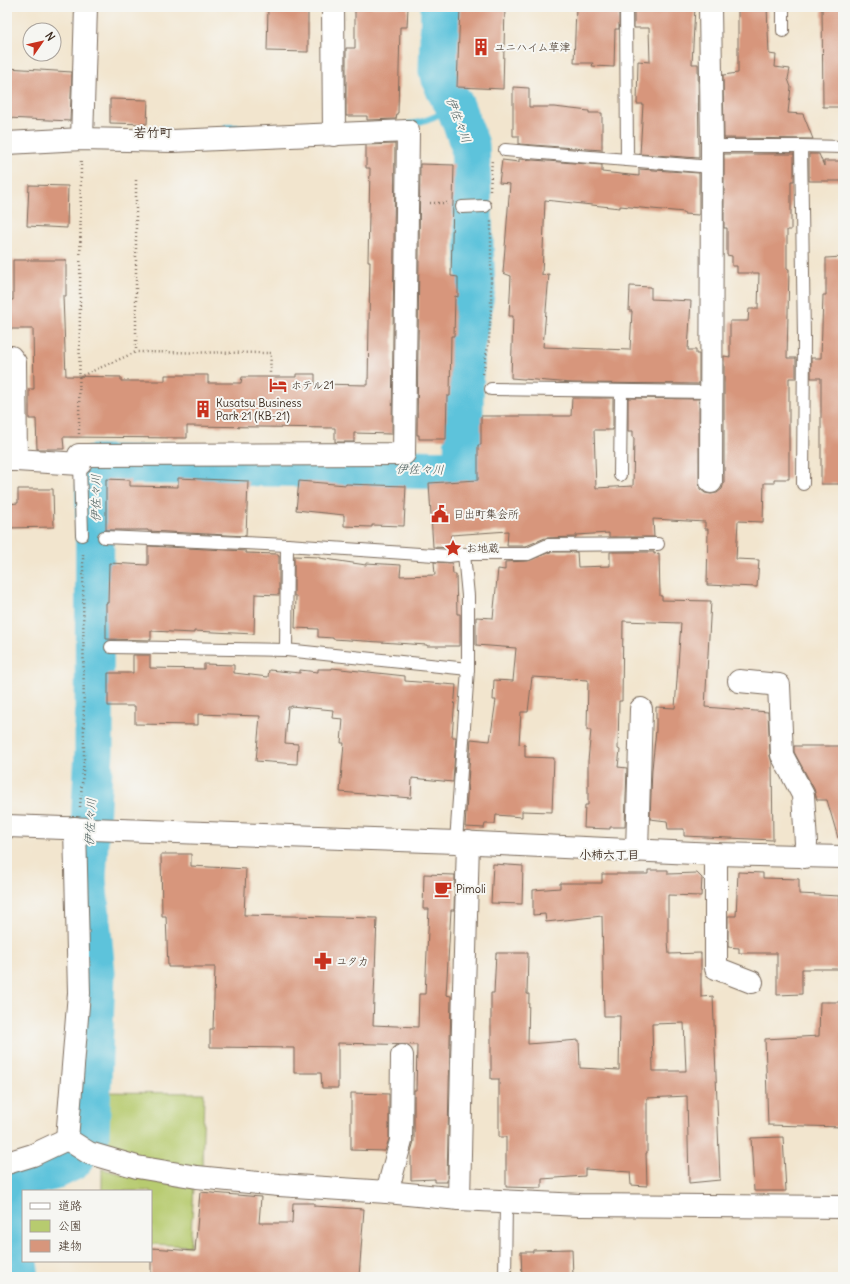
<svg xmlns="http://www.w3.org/2000/svg" width="850" height="1284" viewBox="0 0 850 1284" font-family="Delius,'Klee One',sans-serif">
	<style>
		.green { fill: #b7cb6f; stroke: #797a46 }
		.lines { fill: none; stroke-linecap: round; stroke-linejoin: round }
		.stream { stroke: #5dc3db; stroke-width: 6 }
		.river { stroke: #5dc3db; stroke-width: 39 }
		.building { fill: #d7967c; fill-rule: evenodd }
		.service-casing { stroke: #7b6b5c; stroke-width: 14 }
		.minor-casing { stroke: #7b6b5c; stroke-width: 24 }
		.tertiary-casing { stroke: #7b6b5c; stroke-width: 24 }
		.path { stroke: #7b6b5c; stroke-width: 2.5; stroke-dasharray: 1 3; stroke-linecap: butt }
		.service { stroke: #fff; stroke-width: 12 }
		.minor { stroke: #fff; stroke-width: 22 }
		.tertiary { stroke: #fff; stroke-width: 22 }
		.labels { text-anchor: middle; dominant-baseline: central; stroke-width: 4; stroke-linejoin: round; paint-order: stroke }
		.poi-label { font-size: 11px; fill: #3b2a1e; stroke: #f6f6f2; text-anchor: start }
		.water-label { font-size: 12px; font-style: italic; fill: #455857; stroke: #f6f6f2 }
		.neighbourhood-label { font-size: 12px; font-weight: bold; fill: #3b2a1e; stroke: #f6f6f2 }
		.quarter-label { font-size: 13px; font-weight: bold; fill: #3b2a1e; stroke: #f6f6f2 }
	</style>
	<rect width="100%" height="100%" fill="#f6f6f2"/>
	<filter id="ink" filterUnits="userSpaceOnUse"><feTurbulence type="fractalNoise" baseFrequency=".025" numOctaves="2"/><feDisplacementMap in="SourceGraphic" scale="8" xChannelSelector="R" yChannelSelector="G"/><feConvolveMatrix kernelMatrix="1 2 1 2 8 2 1 2 1" color-interpolation-filters="sRGB"/></filter>
	<filter id="wash" filterUnits="userSpaceOnUse"><feTurbulence type="fractalNoise" baseFrequency=".012" numOctaves="4" result="noise"/><feDisplacementMap in="SourceGraphic" scale="16" xChannelSelector="R" yChannelSelector="G"/><feGaussianBlur stdDeviation="0.9" result="paint"/><feColorMatrix in="noise" values="0 0 0 0 0 0 0 0 0 0 0 0 0 0 0 0 0 1.4 0 .05"/><feComposite in="paint" operator="in"/></filter>
	<g filter="url(#wash)">
		<rect width="100%" height="100%" fill="#f2e5ce"/>
		<!-- green -->
		<g class="green">
			<path d="M99 1092 204 1093 202 1169 125 1155 95 1145 98 1130Z"/>
			<path d="M102 1169 143 1179 194 1188 190 1246 151 1244V1191H102Z"/>
		</g>
		<g class="lines">
			<!-- stream -->
			<g class="stream">
				<path d="M407 124C425 123 440 114 455 106"/>
				<path d="M226 127H244"/>
			</g>
			<!-- river -->
			<path class="river" d="M20 1277 16 1250 18 1179 53 1171 73 1161 90 1137 96 973 87 879 94 752 95 464 463 470 465 348 476 289 470 145 455 106 445 89 438 71 440 7"/>
		</g>
		<g id="blocks">
			<!-- building -->
			<g class="building">
				<path d="M268 7H308V52L267 51Z"/>
				<path d="M355 7H408L407 27H400L398 113H397L396 119 367 120V116H346V48H355Z"/>
				<path d="M460 7H505L503 89 457 87Z"/>
				<path d="M576 7H619V29H615L614 67 592 66 593 63H574Z"/>
				<path d="M634 7H695L692 64H698L699 158 640 154 643 104H637L638 61 650 62 649 28H634Z"/>
				<path d="M738 7H767L769 54 776 55 775 67 790 69 788 79 791 87 788 113 803 114 813 139 724 138 723 75 738 73Z"/>
				<path d="M822 7H843V107H823Z"/>
				<path d="M7 68 72 72 70 121 7 118Z"/>
				<path d="M513 87 529 88V107H554L589 111V113H602V150L519 144V136H513Z"/>
				<path d="M110 99 148 100 147 124 110 123Z"/>
				<path d="M395 144 392 434 354 433V442H335V428L187 426V438L63 437 64 449H37L36 419H29V389H34L33 329H7V300H13V260H66V296H63L66 376 121 377V381H165V375H208V383H241L242 377H296V374H315V384L368 385 370 261H368L370 168H366V145Z"/>
				<path d="M724 154H794V181H791V230H787V269H789L787 358H796V378H789V479H774V483H764L763 522 738 521 736 559 759 560 757 587 707 585 708 529H705V522L653 519 654 537H609V533L576 535V537L545 538 526 546H507L508 531 451 535 452 548 433 547 429 483 478 480V445H481V416H571L572 398H613V430H594L596 488 633 486 634 438H633V431H628V398L699 399V482L700 489 705 493 711 494 717 493 722 489 724 482V356L730 357V321H748L749 309H758L759 273H737V266H732V256L727 255V228H724Z"/>
				<path d="M809 154H819L824 166V161H843V181H809Z"/>
				<path d="M519 159 602 165V172L639 176V169L699 173V215L684 214V212L620 206V208L545 200 542 275 549 274 543 347 630 350 632 311H629L630 286 651 287V299L691 301 688 350H696V354H699V384L572 383 511 378 513 316H509L511 276 503 273 510 184 499 183 502 160 519 162Z"/>
				<path d="M420 164 454 165 451 276 458 277V297L455 296 454 336H451L450 396H447L446 439H419V435H417Z"/>
				<path d="M29 185 68 186 67 228 27 226Z"/>
				<path d="M843 257V484H821V378H811V358H821L823 295H826V258Z"/>
				<path d="M178 478 248 481 246 536 148 531V530H106V479L130 480V486L178 487Z"/>
				<path d="M299 481 346 485V484L406 486 404 526 372 525V527L344 526V515L296 510Z"/>
				<path d="M18 489H53L54 527 7 528V504L18 503Z"/>
				<path d="M148 546 246 551V553L278 554V556H279V595L255 594 254 634 194 631V633L151 631V640L106 639V603H108L109 563 148 565Z"/>
				<path d="M550 552H577L578 567 610 566V552H654V554L659 553 660 596H662V600L711 601 705 707 768 712 770 756 772 763 773 840 684 836V829H668L667 821 650 819 652 769 656 730V707L675 708 681 623 623 621 622 701H619L618 749 620 750 618 767 627 768 625 827H610V829L584 828 585 805H588V761L591 730H587L588 680 532 677 528 712H521L519 744 525 745V757L554 758 552 812 522 811V817L496 815 495 824H485L484 828 465 827 471 739 490 741 496 700H493L494 680 513 681 516 648 476 645V617L493 618 498 569 505 570V562L528 561Z"/>
				<path d="M294 556 319 557V558L366 565V563L401 565 400 576 435 575 434 562 452 563 453 574H456L457 614H460V644L459 643V646H427V645L333 639V638L318 637V629L295 628 296 596H294Z"/>
				<path d="M133 655H150V668L204 669V664L234 665V673L268 677 269 670 300 673V670L318 672V669H332V668L405 676V681L456 685 452 737H456L453 782 412 778 411 798 340 792 344 743H341L343 719 332 718 333 710 291 706V707H288L285 743 298 744 297 764 256 761 260 716 198 714V725L135 724V706H108V673H133Z"/>
				<path d="M794 746H843V837L838 838 827 800H817L814 789 794 752Z"/>
				<path d="M161 854H191V866L246 869 244 915 377 918 373 1025 418 1027 419 994H425L429 909H423L424 874 455 875 454 910H451L446 995 451 996 447 1182H435V1179L411 1180V1152L414 1141V1090H416L417 1045 338 1043V1088H322L321 1073H294V1048L210 1047V1029H213L215 967H168L166 916H162Z"/>
				<path d="M493 864 523 866 522 904 491 903Z"/>
				<path d="M648 870H668V874L697 873 702 878 701 896 668 895V941L669 954 701 953V997L713 996 720 1180 689 1183 687 1096 647 1098V1153H646L647 1186 631 1185 630 1172 585 1169V1176L542 1179V1188L506 1187V1137H499V1079H491V993H494L496 953H528L527 994H529L528 1044 579 1040 580 1068 619 1070 620 1016H604L602 916 546 922 545 914 533 915V890L560 888V883H602V874H648ZM684 1023 686 1071H653L652 1024Z"/>
				<path d="M738 872 763 873V878L799 879V894L840 896 841 934H843V969H802V994L777 995V953H739V948L728 947V916H736Z"/>
				<path d="M820 1002H843V1127L768 1125 765 1039 819 1036Z"/>
				<path d="M351 1093 389 1094V1139L385 1151 351 1150Z"/>
				<path d="M783 1137 786 1191H754L751 1138Z"/>
				<path d="M200 1192 261 1197 259 1223H292L293 1203H314V1206L364 1209 359 1277H151V1248L195 1251Z"/>
				<path d="M572 1249 573 1277H522L521 1252H533V1250Z"/>
			</g>
		</g>
	</g>
	<g filter="url(#ink)">
		<use href="#blocks" fill-opacity="0" stroke="#7b6b5c" stroke-width="1"/>
		<g class="lines">
			<!-- service casing -->
			<g class="service-casing">
				<g id="service">
					<path d="M626 7 627 160"/>
					<path d="M783 7V31"/>
					<path d="M712 146H801L843 147"/>
					<path d="M801 146 804 337 803 484"/>
					<path d="M505 150 712 167"/>
					<path d="M462 207 485 206"/>
					<path d="M491 389 710 392"/>
					<path d="M80 464 82 535"/>
					<path d="M620 475 621 391"/>
					<path d="M104 537 287 545 286 650 468 669 456 842"/>
					<path d="M287 545 449 556 464 554 468 596V669"/>
					<path d="M464 554H528L548 545 658 544"/>
					<path d="M111 647 286 650"/>
					<path d="M505 1277 506 1202"/>
				</g>
			</g>
			<!-- minor casing -->
			<g class="minor-casing">
				<g id="minor">
					<path d="M333 7 334 135"/>
					<path d="M710 7 712 146 711 482"/>
					<path d="M82 139 86 7"/>
					<path d="M7 143 82 139 172 141 408 131 404 454 79 455 80 464 16 460H7"/>
					<path d="M7 357H11L15 362 16 460"/>
					<path d="M739 681 779 685 782 755 803 795 806 843 805 857"/>
					<path d="M637 851 641 709"/>
					<path d="M716 854V968L752 982"/>
					<path d="M67 1139 89 1153 137 1167 197 1177 279 1185 387 1192 459 1199 580 1205 843 1207"/>
					<path d="M67 1139 79 993 75 828"/>
					<path d="M7 1163 33 1155 67 1139"/>
					<path d="M387 1192 401 1141 402 1056"/>
					<path d="M459 1199 462 1063 468 842"/>
				</g>
			</g>
			<!-- tertiary casing -->
			<g class="tertiary-casing">
				<path id="tertiary" d="M7 826 456 842 716 854 843 857"/>
			</g>
			<!-- path -->
			<g class="path">
				<path d="M136 180V352"/>
				<path d="M490 190 492 159"/>
				<path d="M430 203H447"/>
				<path d="M483 374 489 340 491 306V221"/>
				<path d="M79 377 136 352 271 353 270 373"/>
				<path d="M79 434 81 161"/>
				<path d="M80 807 84 760 83 552"/>
			</g>
			<!-- service -->
			<use href="#service" class="service"/>
			<!-- minor -->
			<use href="#minor" class="minor"/>
			<!-- tertiary -->
			<use href="#tertiary" class="tertiary"/>
		</g>
	</g>
	<!-- icons -->
	<defs>
		<g id="building-bare" transform="scale(1.38)"><path d="M-4-6H4V6H1V3H-1V6H-4ZM-2.5-4.3h1.7v1.8h-1.7ZM.8-4.3h1.7v1.8H.8ZM-2.5-1h1.7V.8h-1.7ZM.8-1h1.7V.8H.8Z" fill="#c8321e" stroke="#f6f6f2" stroke-width="2.5" paint-order="stroke"/></g>
		<g id="hotel-bare" transform="scale(1.38)"><path d="M-6-4.5h1.5V1H6V5H4.5V3h-9V5H-6ZM-4 0a1.8 1.8 0 1 1 3.6 0ZM.5 0V-2.5h3Q6-2.5 6 0Z" fill="#c8321e" stroke="#f6f6f2" stroke-width="2.5" paint-order="stroke"/></g>
		<g id="civic-bare" transform="scale(1.38)"><path d="M-.6-6.5H3V-4.5H.6V-3L4-1V1h2V6H-6V1h2V-1L-.6-3ZM-1.2 2.5V6h2.4V2.5Z" fill="#c8321e" stroke="#f6f6f2" stroke-width="2.5" paint-order="stroke"/></g>
		<g id="sight-bare" transform="scale(1.38)"><path d="M0-6L1.8-2.2L6-1.7L2.9 1.2L3.7 5.4L0 3.3L-3.7 5.4L-2.9 1.2L-6-1.7L-1.8-2.2Z" fill="#c8321e" stroke="#f6f6f2" stroke-width="2.5" paint-order="stroke"/></g>
		<g id="cafe-bare" transform="scale(1.38)"><path d="M-5.5-4.5H6V0H3Q3 3.5 0 3.5H-2.5Q-5.5 3.5-5.5 0ZM3-3.2v2h1.7v-2ZM-6 4.5H4V6H-6Z" fill="#c8321e" stroke="#f6f6f2" stroke-width="2.5" paint-order="stroke"/></g>
		<g id="pharmacy-bare" transform="scale(1.38)"><path d="M-2-6h4v4h4v4h-4v4h-4v-4h-4v-4h4Z" fill="#c8321e" stroke="#f6f6f2" stroke-width="2.5" paint-order="stroke"/></g>
	</defs>
	<g fill-rule="evenodd">
		<use href="#building-bare" x="481" y="47"/>
		<use href="#hotel-bare" x="278" y="385"/>
		<use href="#building-bare" x="203" y="409"/>
		<use href="#civic-bare" x="440" y="514"/>
		<use href="#sight-bare" x="453" y="548"/>
		<use href="#cafe-bare" x="443" y="889"/>
		<use href="#pharmacy-bare" x="323" y="961"/>
	</g>
	<g class="labels">
		<!-- poi labels -->
		<g class="poi-label">
			<text x="494" y="47">ユニハイム草津</text>
			<text x="291" y="385">ホテル21</text>
			<text x="216" y="403">Kusatsu Business<tspan x="216" dy="13">Park 21 (KB-21)</tspan></text>
			<text x="453" y="514">日出町集会所</text>
			<text x="466" y="548">お地蔵</text>
			<text x="456" y="889">Pimoli</text>
			<text x="336" y="961">ユタカ</text>
		</g>
		<!-- water labels -->
		<g class="water-label">
			<text transform="translate(459 120) rotate(69)">伊佐々川</text>
			<text transform="translate(420 469) rotate(1)">伊佐々川</text>
			<text transform="translate(95 498) rotate(-90)">伊佐々川</text>
			<text transform="translate(90 822) rotate(-87)">伊佐々川</text>
		</g>
		<!-- neighbourhood labels -->
		<g class="neighbourhood-label">
			<text x="609" y="854">小柿六丁目</text>
		</g>
		<!-- quarter labels -->
		<g class="quarter-label">
			<text x="153" y="132">若竹町</text>
		</g>
	</g>
	<!-- margin -->
	<rect width="850" height="1284" fill="none" stroke="#f6f6f2" stroke-width="24"/>
	<!-- legend -->
	<rect x="22" y="1190" width="130" height="72" fill="#f6f6f2" stroke="#aba49d"/>
	<rect x="30" y="1203" width="20" height="6" fill="#ffffff" stroke="#aba49d"/>
	<text x="58" y="1210" font-size="12" fill="#3b2a1e">道路</text>
	<rect x="30" y="1220" width="20" height="12" fill="#b7cb6f" stroke="#aba49d"/>
	<text x="58" y="1230" font-size="12" fill="#3b2a1e">公園</text>
	<rect x="30" y="1240" width="20" height="12" fill="#d7967c" stroke="#aba49d"/>
	<text x="58" y="1250" font-size="12" fill="#3b2a1e">建物</text>
	<!-- north arrow -->
	<g transform="translate(42 42) rotate(56)"><circle r="19" fill="#f6f6f2" stroke="#aba49d"/>
	<path d="M0-3L7 15L0 10L-7 15Z" fill="#c8321e"/>
	<text y="-6" font-size="11" font-weight="bold" text-anchor="middle" fill="#3b2a1e">N</text>
	</g>
</svg>
